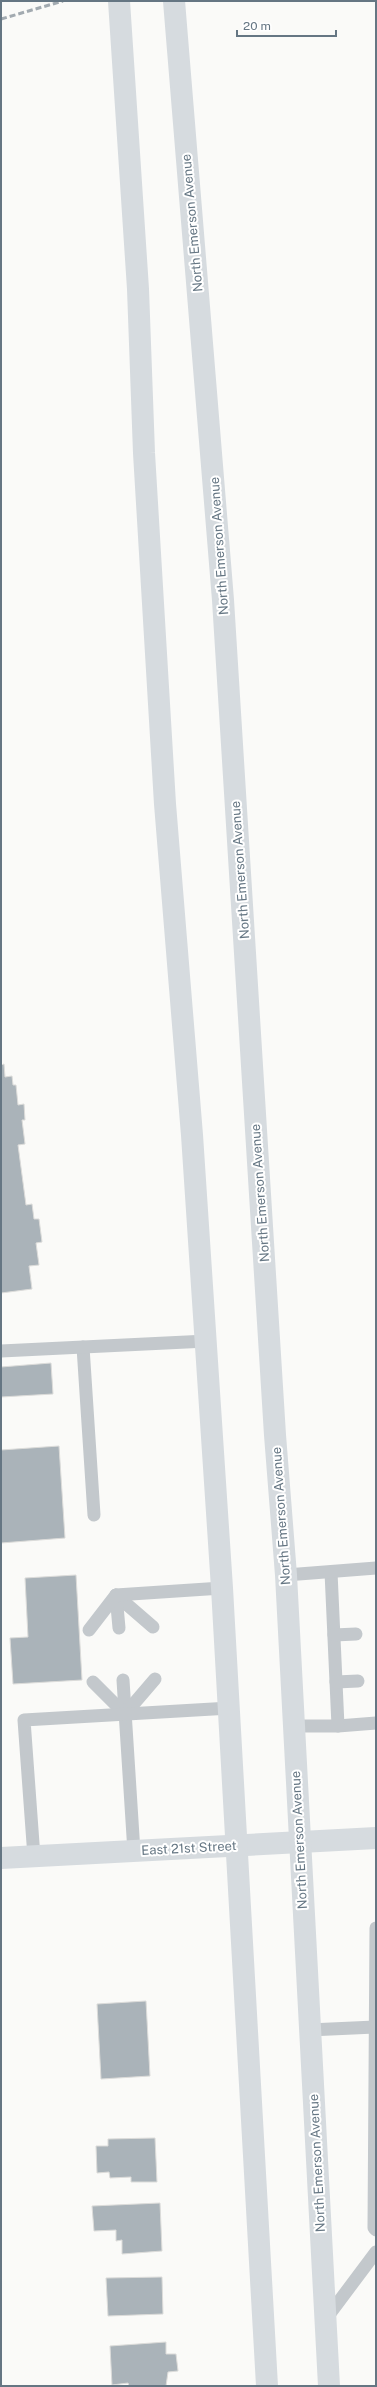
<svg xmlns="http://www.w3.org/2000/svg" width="377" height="2387" viewBox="0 0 377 2387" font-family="'Public Sans',sans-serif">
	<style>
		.building { fill: #aab3b9; stroke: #dcdcda }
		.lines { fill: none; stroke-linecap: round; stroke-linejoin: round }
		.lane { stroke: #c3c8cc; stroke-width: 13 }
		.secondary { stroke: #d6dbdf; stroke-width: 22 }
		.primary { stroke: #d6dbdf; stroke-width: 22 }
		.rail { stroke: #a2aab0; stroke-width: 3; stroke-dasharray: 6 3; stroke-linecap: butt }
		.labels { text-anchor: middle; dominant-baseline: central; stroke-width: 4; stroke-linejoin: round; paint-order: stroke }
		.street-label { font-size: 13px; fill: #657683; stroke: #fff }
	</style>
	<rect width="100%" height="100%" fill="#fafaf8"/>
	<!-- building -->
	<g class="building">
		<path d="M4 1064 5 1077 12 1076 13 1085H16L18 1105 24 1104 25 1120H22L25 1144 18 1145 26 1205 32 1204 34 1219H39L42 1242 36 1243 39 1265 29 1266 32 1289 1 1293V1065Z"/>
		<path d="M51 1363 53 1394 1 1397V1367Z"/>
		<path d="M59 1446 65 1538 1 1543V1450Z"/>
		<path d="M76 1575 82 1680 13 1684 10 1638 28 1637 25 1578Z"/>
		<path d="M146 2001 150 2076 101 2079 97 2004Z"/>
		<path d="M155 2138 157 2182H131V2177L110 2178 109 2172 97 2173 96 2146H108V2139Z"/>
		<path d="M160 2203 162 2251 122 2254V2240L116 2241V2230L94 2231 92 2206Z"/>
		<path d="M162 2277 163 2314 108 2316 106 2278Z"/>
		<path d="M166 2342V2354H176L178 2371 168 2372 166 2386H129L128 2383 112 2385 110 2346Z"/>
	</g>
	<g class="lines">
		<!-- lane -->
		<g class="lane">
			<path d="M83 1347 94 1515"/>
			<path d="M1 1351 207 1341"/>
			<path d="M331 1572 338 1726 376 1723"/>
			<path d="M286 1575 376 1568"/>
			<path d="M116 1595 153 1627"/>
			<path d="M116 1595 119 1628"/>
			<path d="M89 1630 116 1595 222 1588"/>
			<path d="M334 1635 356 1634"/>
			<path d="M123 1680 134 1852"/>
			<path d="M93 1682 125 1714 155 1679"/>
			<path d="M336 1682 358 1681"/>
			<path d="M293 1726H338"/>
			<path d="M34 1857 24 1720 230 1708"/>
			<path d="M376 1928 374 2228 376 2230"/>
			<path d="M309 2030 375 2027"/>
			<path d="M325 2320 376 2252"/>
		</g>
		<!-- secondary -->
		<path class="secondary" d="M1 1858 376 1838"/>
		<!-- primary -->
		<g class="primary">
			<path d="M119 1 138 289 144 453 165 804 192 1135 222 1588 267 2386"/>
			<path d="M174 1 223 600 275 1435 286 1575 329 2386"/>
		</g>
		<!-- rail -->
		<path class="rail" d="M1 19 63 1"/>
	</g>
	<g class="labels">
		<!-- street labels -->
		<g class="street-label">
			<text transform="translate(192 223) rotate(-95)">North Emerson Avenue</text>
			<text transform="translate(219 546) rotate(-94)">North Emerson Avenue</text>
			<text transform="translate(240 870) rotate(-94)">North Emerson Avenue</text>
			<text transform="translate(260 1193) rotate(-94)">North Emerson Avenue</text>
			<text transform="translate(281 1516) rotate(-94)">North Emerson Avenue</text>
			<text transform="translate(299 1840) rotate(-93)">North Emerson Avenue</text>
			<text transform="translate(189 1848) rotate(-3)">East 21st Street</text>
			<text transform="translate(317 2163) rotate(-93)">North Emerson Avenue</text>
		</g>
	</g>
	<!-- border -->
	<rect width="377" height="2387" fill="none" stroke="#657683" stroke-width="4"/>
	<!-- scale -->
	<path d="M237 30v6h99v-6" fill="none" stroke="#657683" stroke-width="2"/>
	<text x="243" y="30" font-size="12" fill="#657683" stroke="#ffffff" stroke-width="3" paint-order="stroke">20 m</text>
</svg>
